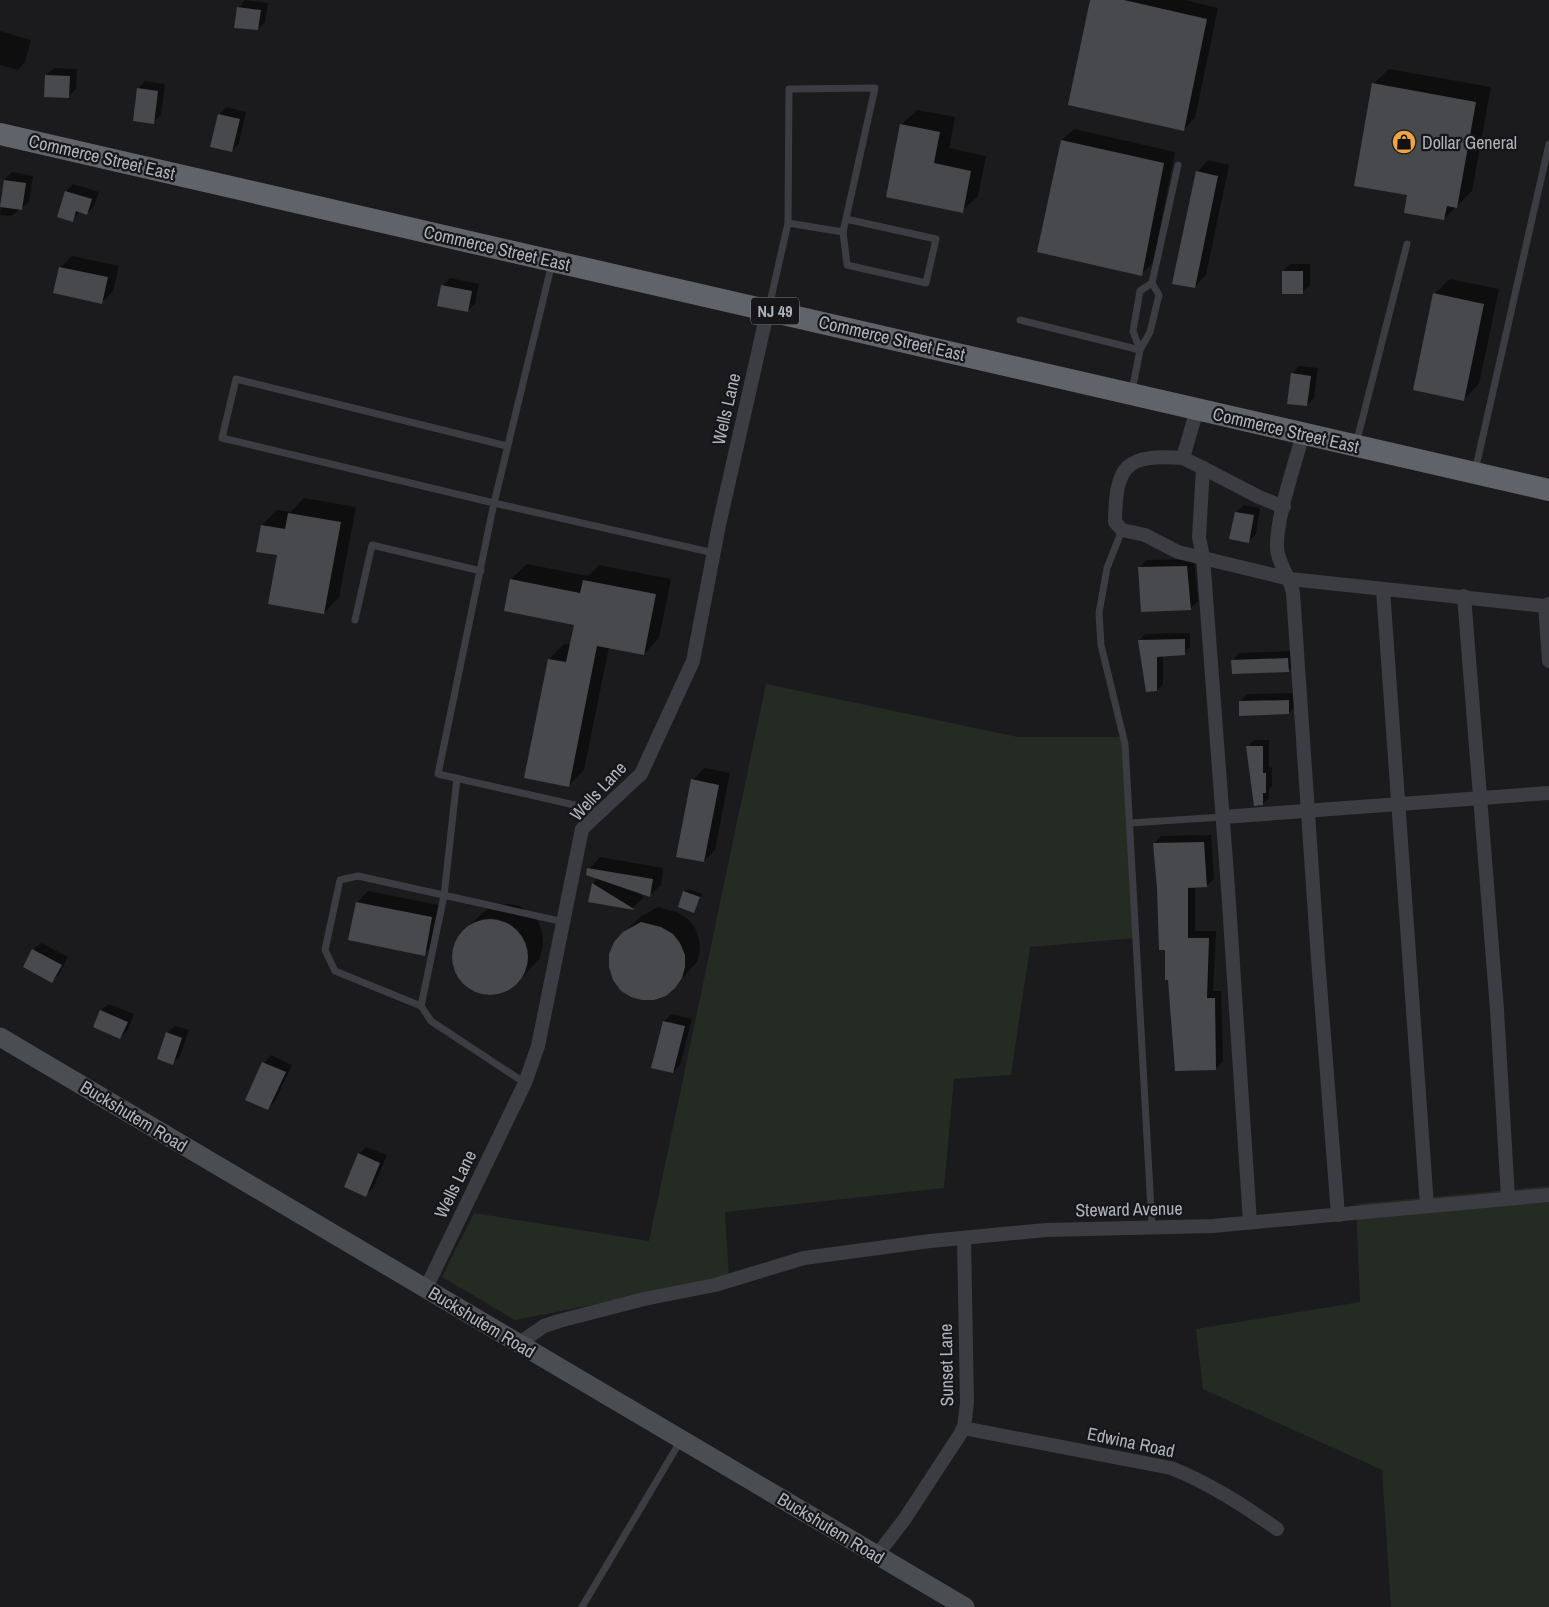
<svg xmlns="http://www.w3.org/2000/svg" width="1549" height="1607" viewBox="0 0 1549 1607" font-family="'Archivo Narrow',sans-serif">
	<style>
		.green { fill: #232b23 }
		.shadow { fill: #0007 }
		.building { fill: #48494d }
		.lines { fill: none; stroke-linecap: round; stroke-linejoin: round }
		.service { stroke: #3c3d42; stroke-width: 7 }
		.minor { stroke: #3c3d42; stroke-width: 14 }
		.secondary { stroke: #4a4d52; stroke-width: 19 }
		.trunk { stroke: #60646a; stroke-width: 22 }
		.labels { text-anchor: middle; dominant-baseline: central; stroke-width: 4.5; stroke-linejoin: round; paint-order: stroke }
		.shield { fill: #161618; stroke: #80848b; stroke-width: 1 }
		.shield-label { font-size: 16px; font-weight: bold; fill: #aeb3bc }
		.poi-label { font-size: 18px; fill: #aeb3bc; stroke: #161618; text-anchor: start }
		.street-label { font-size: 18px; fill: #aeb3bc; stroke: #161618 }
	</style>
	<rect width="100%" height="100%" fill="#1b1b1d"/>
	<!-- green -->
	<g class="green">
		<path d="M766 684 1018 737H1122L1136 938 1030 947 1011 1075 954 1079 944 1188 725 1212 729 1278 515 1320 442 1277 474 1213 649 1241Z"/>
		<path d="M1549 1186V1607H1391L1382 1470 1203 1389 1196 1329 1360 1302 1356 1204Z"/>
	</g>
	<!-- shadow -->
	<g class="shadow">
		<path d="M245 0 268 3 265 22 258 29 238 8Z"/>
		<path d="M1091 0H1185L1218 8 1195 118 1183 130Z"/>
		<path d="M0 31 31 40 25 62 18 70 0 65Z"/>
		<path d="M54 68 77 69 76 89 69 96 46 75Z"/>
		<path d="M1389 69 1491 87 1472 191 1444 219 1373 84Z"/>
		<path d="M145 81 165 84 161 115 153 122 138 89Z"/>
		<path d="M226 107 246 112 239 143 232 151 219 115Z"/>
		<path d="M917 110 955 117 949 148 986 156 978 196 962 211 901 125Z"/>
		<path d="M1074 129 1175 152 1153 263 1141 274 1038 251 1062 140Z"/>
		<path d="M1208 160 1229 165 1206 275 1194 287 1197 172Z"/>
		<path d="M12 172 33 176 29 202 11 216 0 215 5 179Z"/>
		<path d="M73 184 99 192 94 206 87 214 80 211 72 220 66 191Z"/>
		<path d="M72 256 119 266 113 291 102 302 60 268Z"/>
		<path d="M1290 264H1310V285L1303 292 1283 272Z"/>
		<path d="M450 278 479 284 475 304 467 311 443 286Z"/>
		<path d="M1450 279 1499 289 1479 384 1463 400 1434 294Z"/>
		<path d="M1299 366 1318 368 1314 398 1307 405 1292 374Z"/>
		<path d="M304 498 356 507 339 597 324 613 278 554 257 551 262 525 277 510 291 512Z"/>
		<path d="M1244 505 1260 508 1256 534 1248 541 1236 512Z"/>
		<path d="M1194 559 1198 601 1190 609 1140 567 1147 560Z"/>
		<path d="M527 564 588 576 599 565 671 579 659 638 644 654 609 647 584 770 569 785 549 659 564 644 571 645 575 624 511 579Z"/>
		<path d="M1190 633V647L1184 653 1163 655V684L1157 690 1140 640 1145 634Z"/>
		<path d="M1295 651 1296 663 1289 670 1232 661 1239 653Z"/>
		<path d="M1296 693V705L1289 713 1240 702 1247 694Z"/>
		<path d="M1254 740H1269V768L1272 767V786L1269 789V798L1262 804 1248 746Z"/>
		<path d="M704 768 730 773 715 850 704 861 693 780Z"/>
		<path d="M1211 835 1214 879 1206 886H1195V931H1216L1213 991H1221L1223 1061 1215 1069 1167 948 1154 843 1161 836Z"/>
		<path d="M600 857 663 868 661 885 649 896 637 892 644 897 633 908 590 901 593 883 598 878 589 869Z"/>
		<path d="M688 889 702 894 694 911 684 892Z"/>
		<path d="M368 891 443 906 436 943 424 954 357 903Z"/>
		<path d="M508 904 520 906 538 921 542 932 543 945 540 958 516 984 505 992 493 995 480 993 468 988 459 979 453 967 452 955 455 944 461 933 486 910 497 905Z"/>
		<path d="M658 907 677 912 688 919 695 928 699 939 700 951 697 962 674 987 624 933 640 917Z"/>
		<path d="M41 943 68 957 59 974 52 981 33 950Z"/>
		<path d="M108 1004 134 1014 128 1030 120 1038 101 1011Z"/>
		<path d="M672 1014 692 1019 680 1065 673 1072 653 1067 664 1021Z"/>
		<path d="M175 1026 189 1030 180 1056 173 1063 167 1033Z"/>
		<path d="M271 1055 292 1065 275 1101 268 1109 264 1063Z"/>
		<path d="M366 1147 387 1155 373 1188 366 1195 359 1154Z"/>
	</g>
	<!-- building -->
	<g class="building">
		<path d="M1090 0H1124L1207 19 1184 131 1068 105Z"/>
		<path d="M237 7 261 10 258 30 234 28Z"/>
		<path d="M45 75 70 76 69 98 44 97Z"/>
		<path d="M1372 83 1476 102 1457 208 1447 206 1444 220 1404 213 1407 195 1354 186Z"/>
		<path d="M137 88 158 91 154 124 133 121Z"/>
		<path d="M218 114 240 119 232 152 210 147Z"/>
		<path d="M900 124 940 132 934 163 971 171 963 213 886 197Z"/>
		<path d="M1061 140 1164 163 1142 276 1037 252Z"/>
		<path d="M1196 171 1218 176 1195 288 1172 284Z"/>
		<path d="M4 180 26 183 22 210 0 207Z"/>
		<path d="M65 191 92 199 87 215 76 211 73 222 57 217Z"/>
		<path d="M59 267 108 277 102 304 53 293Z"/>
		<rect x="1282" y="271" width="21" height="23"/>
		<path d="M441 285 472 291 468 312 437 306Z"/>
		<path d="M1433 293 1484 304 1464 401 1413 390Z"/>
		<path d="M1291 373 1311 376 1307 406 1287 404Z"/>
		<path d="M1235 512 1254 515 1249 543 1229 539Z"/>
		<path d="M288 513 341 522 324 614 268 604 277 555 256 552 261 525 285 529Z"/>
		<path d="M1187 566 1191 610 1141 612 1138 567Z"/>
		<path d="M510 579 580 593 583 580 656 594 644 655 597 646 569 787 524 778 548 659 566 662 574 625 504 611Z"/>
		<path d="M1185 639V655L1157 657V691L1146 692 1138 640Z"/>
		<path d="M1288 658 1289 672 1232 674 1231 660Z"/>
		<path d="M1289 700V714L1239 716V701Z"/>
		<path d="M1246 746H1263V773H1266V793H1263V805L1254 806Z"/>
		<path d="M691 779 719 785 704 862 676 857Z"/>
		<path d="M1204 842 1207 887 1188 888V938H1209L1207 998H1215L1216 1070 1175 1071 1168 980H1165V950H1159L1157 888 1153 843Z"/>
		<path d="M587 868 653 879 650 897 586 875Z"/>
		<path d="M592 883 634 909V910L588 902Z"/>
		<path d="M683 891 700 897 694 913 678 907Z"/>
		<path d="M356 902 432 917 425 956 348 940Z"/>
		<circle cx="490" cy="957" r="38"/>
		<path d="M641 922 661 927 673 934 680 943 685 955V967L682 978 675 988 666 996 654 1000H642L631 997 621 991 613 980 609 967V954L614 942 623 932Z"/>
		<path d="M32 949 62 965 52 983 23 967Z"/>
		<path d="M100 1010 128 1022 120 1039 93 1027Z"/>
		<path d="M663 1021 685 1026 673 1073 651 1068Z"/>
		<path d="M166 1032 182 1038 173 1065 157 1059Z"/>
		<path d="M262 1062 286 1072 268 1110 245 1100Z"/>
		<path d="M358 1153 380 1163 366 1197 344 1187Z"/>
	</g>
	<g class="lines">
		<!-- service -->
		<g class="service">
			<path d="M788 223 843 232"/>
			<path d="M552 263 494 503 714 553"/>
			<path d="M1152 283 1159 295 1150 332 1140 350 1133 331 1140 291Z"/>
			<path d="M1152 283 1178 165"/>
			<path d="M769 307 788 223 789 89 875 88 843 232 847 265 926 283 936 239 846 219"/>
			<path d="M1020 320 1140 350 1132 391"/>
			<path d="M1356 444 1407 244"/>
			<path d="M507 446 236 379 222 438 494 503 438 774 601 811"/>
			<path d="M1475 471 1549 144"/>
			<path d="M1122 530 1107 568 1099 613 1101 645 1125 744 1152 1227"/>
			<path d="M355 620 372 545 481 571"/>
			<path d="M457 778 444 896 421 1006 431 1021 525 1083"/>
			<path d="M1130 823 1223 817"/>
			<path d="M421 1006 335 971 325 950 340 880 358 876 564 922"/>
			<path d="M582 1607 681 1440"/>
		</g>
		<!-- minor -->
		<g class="minor">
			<path d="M1197 409 1183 458C1125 454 1116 465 1115 522L1122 530 1145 535 1178 552 1290 579 1545 606 1549 604"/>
			<path d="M1303 434C1295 464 1276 518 1277 547 1277 562 1290 577 1293 593L1318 959 1338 1215"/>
			<path d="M1183 458 1203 468 1199 537 1203 557 1228 888 1250 1222"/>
			<path d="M1203 468 1259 497 1284 507"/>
			<path d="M1383 590 1427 1206"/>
			<path d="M1464 596 1497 1010 1508 1198"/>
			<path d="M1545 606 1549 661"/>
			<path d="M1223 817 1549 793"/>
			<path d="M426 1288 525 1083 538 1046 582 829 641 774 693 661 719 525 768 309"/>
			<path d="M518 1344 544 1326 559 1321 644 1299 715 1285 804 1258 930 1241 1046 1230 1213 1226 1549 1195"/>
			<path d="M963 1428 1171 1468C1209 1483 1243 1505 1277 1529"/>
			<path d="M877 1555 904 1520 959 1436 964 1427 967 1403 964 1238"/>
		</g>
		<!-- secondary -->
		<path class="secondary" d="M0 1037 965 1607"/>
		<!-- trunk -->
		<path class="trunk" d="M0 134 1549 490"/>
	</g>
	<!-- icons -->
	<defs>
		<g id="shop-disc" transform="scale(1.25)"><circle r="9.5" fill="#eda442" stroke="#161618"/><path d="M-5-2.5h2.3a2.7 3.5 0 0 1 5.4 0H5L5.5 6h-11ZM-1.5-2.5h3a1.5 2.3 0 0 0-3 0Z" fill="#111"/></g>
	</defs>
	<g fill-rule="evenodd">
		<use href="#shop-disc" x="1404" y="142"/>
	</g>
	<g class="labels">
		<!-- shield labels -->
		<rect class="shield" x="751" y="297.5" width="48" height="27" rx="4"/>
		<g class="shield-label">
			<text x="775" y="311">NJ 49</text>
		</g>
		<!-- poi labels -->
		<g class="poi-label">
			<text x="1422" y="142">Dollar General</text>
		</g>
		<!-- street labels -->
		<g class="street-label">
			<text transform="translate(102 157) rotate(13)">Commerce Street East</text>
			<text transform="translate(497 248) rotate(13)">Commerce Street East</text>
			<text transform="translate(892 338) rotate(13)">Commerce Street East</text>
			<text transform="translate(726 409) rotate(-77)">Wells Lane</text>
			<text transform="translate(1286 430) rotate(13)">Commerce Street East</text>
			<text transform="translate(598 791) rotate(-47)">Wells Lane</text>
			<text transform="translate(134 1116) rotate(31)">Buckshutem Road</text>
			<text transform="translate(455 1184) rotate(-64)">Wells Lane</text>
			<text transform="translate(1129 1209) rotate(-1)">Steward Avenue</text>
			<text transform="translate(482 1322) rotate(31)">Buckshutem Road</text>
			<text transform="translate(946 1365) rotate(-91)">Sunset Lane</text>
			<text transform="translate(1131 1442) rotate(12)">Edwina Road</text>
			<text transform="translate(831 1528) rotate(31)">Buckshutem Road</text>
		</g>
	</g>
</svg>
